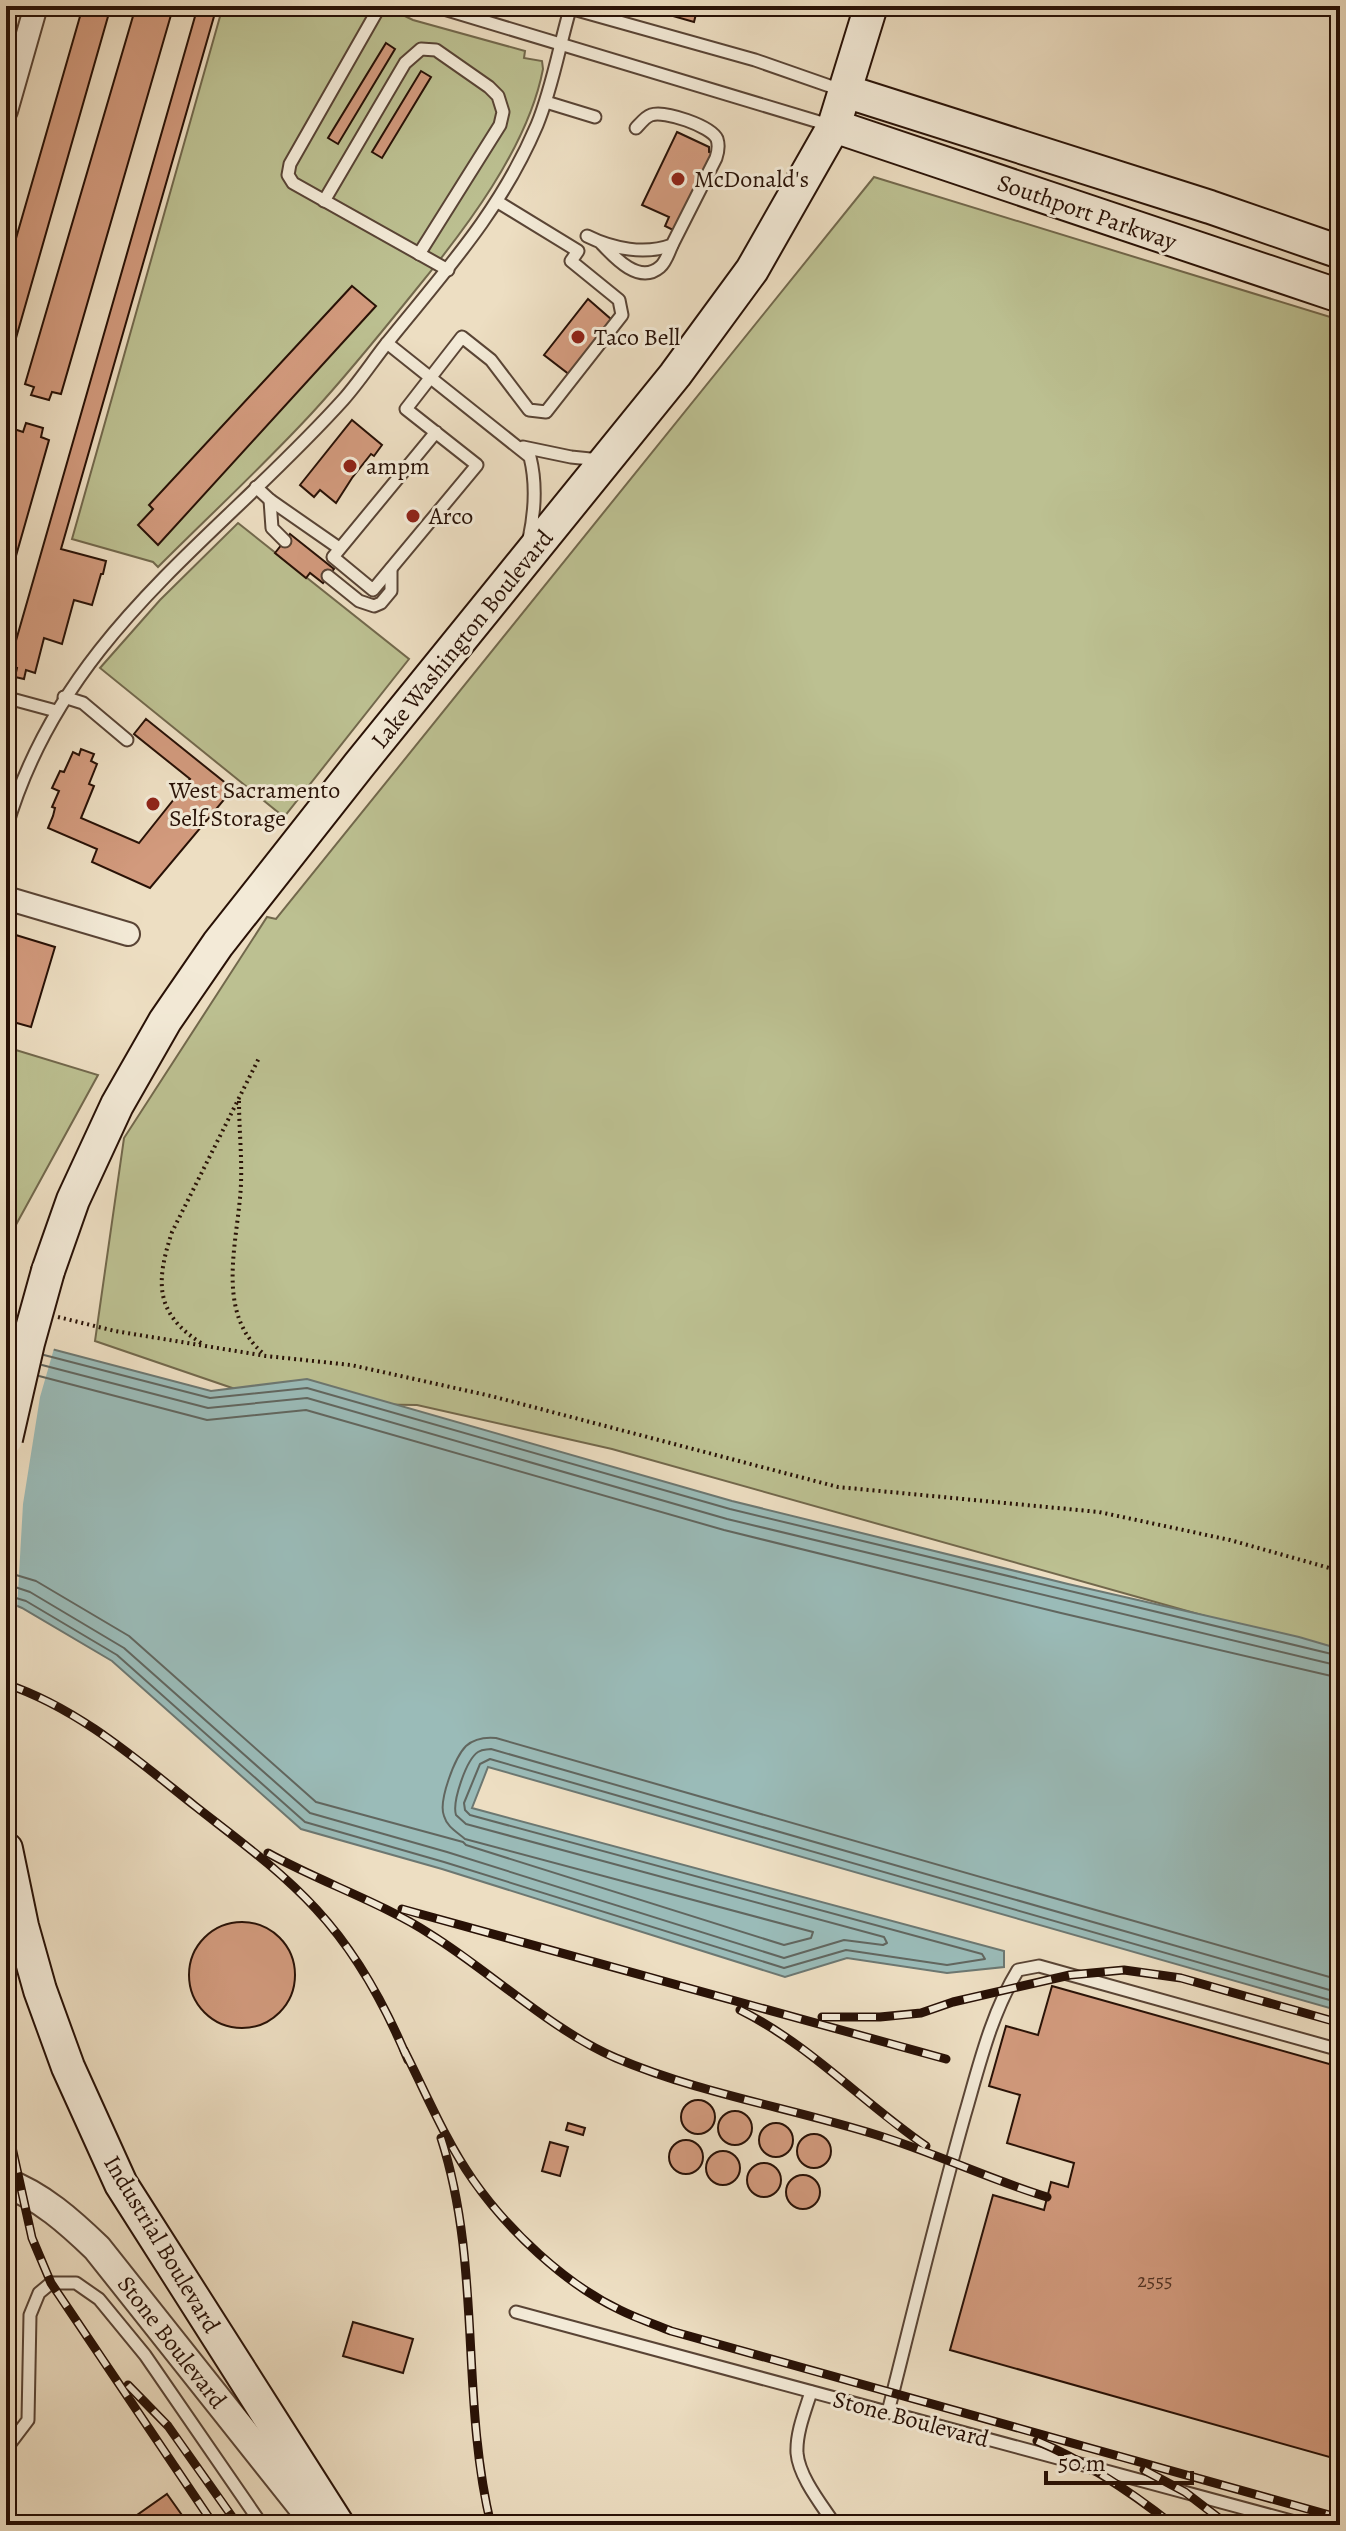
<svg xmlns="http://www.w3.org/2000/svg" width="1346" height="2531" viewBox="0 0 1346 2531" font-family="Alegreya,serif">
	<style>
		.green { fill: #bcc091; stroke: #72684c; stroke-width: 2 }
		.water { fill: #9abbb8; stroke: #6c7771; stroke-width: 2 }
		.pier { fill: #eddec2 }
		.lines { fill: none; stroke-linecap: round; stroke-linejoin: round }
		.shore { stroke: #61665f; stroke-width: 2 }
		.building { fill: #d29a7d; stroke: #281106; stroke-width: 2 }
		.service-casing { stroke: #594435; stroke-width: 15 }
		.minor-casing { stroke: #594435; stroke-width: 26 }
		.tertiary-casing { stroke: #594435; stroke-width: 32 }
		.secondary-casing { stroke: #281106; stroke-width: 36 }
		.path { stroke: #281106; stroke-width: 4; stroke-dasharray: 2 4; stroke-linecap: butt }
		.service { stroke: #f3ead7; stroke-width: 11 }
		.minor { stroke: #f3ead7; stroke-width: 22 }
		.tertiary { stroke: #f3ead7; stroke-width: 28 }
		.secondary { stroke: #f3ead7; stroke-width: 32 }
		.rail-casing { stroke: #281106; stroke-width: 9 }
		.rail { stroke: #f3ead7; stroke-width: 6; stroke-dasharray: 18; stroke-linecap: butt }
		.secondary-bridge-casing { stroke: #281106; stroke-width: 36; stroke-linecap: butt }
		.secondary-bridge { stroke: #f3ead7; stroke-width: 32 }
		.poi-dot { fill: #8f2418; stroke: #f3ead7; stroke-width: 3 }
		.labels { text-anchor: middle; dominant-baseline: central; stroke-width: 6; stroke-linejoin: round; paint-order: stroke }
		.number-label { font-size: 20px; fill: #523324 }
		.poi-label { font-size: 24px; fill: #281106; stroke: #f3ead7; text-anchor: start }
		.street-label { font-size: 24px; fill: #281106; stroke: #f3ead7 }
	</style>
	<rect width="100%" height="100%" fill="#eddec2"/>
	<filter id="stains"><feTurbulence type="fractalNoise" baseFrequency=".0025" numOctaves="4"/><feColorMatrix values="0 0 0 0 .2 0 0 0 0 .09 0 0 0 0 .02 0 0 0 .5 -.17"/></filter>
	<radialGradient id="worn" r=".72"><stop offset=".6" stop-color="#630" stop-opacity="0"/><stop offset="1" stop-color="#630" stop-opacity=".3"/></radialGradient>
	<!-- green -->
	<g class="green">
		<path d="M223 6H384L413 20 525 51 524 58 542 61 543 69C528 148 464 231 414 292 381 333 348 374 312 413 263 466 209 516 158 567L153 562 72 539Z"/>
		<path d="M874 177 1340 320V1654L612 1449 417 1405 276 1403 95 1341 124 1138 267 917 276 919Z"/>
		<path d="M238 523 409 659 284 817 100 668 160 600Z"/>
		<path d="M6 1047 98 1075 6 1243Z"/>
	</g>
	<!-- water -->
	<path class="water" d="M6 1337 211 1391 307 1379 732 1501 1068 1584 1299 1637 1340 1649V2011L488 1767 472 1808 1004 1951V1967L947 1973 847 1958 785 1977 442 1869 301 1829 112 1661 22 1608 6 1601Z"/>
	<!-- pier -->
	<path class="pier" d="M6 1333 55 1345 40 1397 23 1504 17 1610 6 1606Z"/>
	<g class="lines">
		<!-- shore -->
		<g class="shore">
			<path d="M44 1355 210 1398 307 1388 730 1509 1340 1656"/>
			<path d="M42 1365 208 1408 307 1398 727 1519 1340 1666"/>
			<path d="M39 1376 207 1420 306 1410 724 1530 1061 1613 1340 1678"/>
			<path d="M6 1572 36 1581 129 1636 316 1802 463 1842 466 1845 784 1945 811 1938 813 1932 465 1839C457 1832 447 1827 444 1816 438 1801 455 1757 466 1746 475 1738 485 1737 496 1738L1340 1980"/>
			<path d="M6 1584 30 1592 124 1648 310 1813 447 1852 784 1958 844 1940 883 1945 887 1943 884 1937 466 1824 456 1815C452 1802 466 1760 478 1752 483 1749 485 1750 491 1749L1340 1993"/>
			<path d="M6 1595 26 1601 117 1655 305 1822 444 1862 784 1968 846 1950 947 1965 985 1959 982 1954 470 1815 465 1810 464 1803 480 1764 490 1759 1340 2003"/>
		</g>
	</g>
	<!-- building -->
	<g class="building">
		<path d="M83 6H111L6 373V273Z"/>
		<path d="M136 6H164L162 12 171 15 61 394 52 392 49 400 31 395 34 387 25 384Z"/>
		<path d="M198 6H217L61 549 106 561 103 574H101L92 605 74 600 62 644 44 638 35 673 26 670 24 679 15 677 17 668 9 665Z"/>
		<path d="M638 6H698L694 22Z"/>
		<path d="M386 43 395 49 338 144 328 138Z"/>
		<path d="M421 71 431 77 382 158 372 152Z"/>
		<path d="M677 132 709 147V152L713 153 677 232 665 226 669 217 642 205Z"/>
		<path d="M352 286 376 306 158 545 138 525 153 509 149 505Z"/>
		<path d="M588 299 612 320 570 375 544 355Z"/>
		<path d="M352 420 382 445 374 456 371 454 352 478 336 503 320 490 314 497 300 485Z"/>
		<path d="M26 423 43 428 41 437 49 440 6 591V458L14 429 23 432Z"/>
		<path d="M290 534 334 569 323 583 310 573 306 578 275 553Z"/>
		<path d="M146 719 233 789 150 888 92 862 97 849 48 828 53 816 55 808 52 807 59 791 52 788 60 771 64 772 73 752 79 755 81 749 94 754 91 761 97 764 89 784 94 786 81 818 139 843 190 779 134 734Z"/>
		<path d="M6 932 55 947 31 1027 6 1020Z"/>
		<circle cx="242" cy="1975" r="53"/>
		<path d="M1052 1986 1340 2067V2460L950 2350 993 2195 1044 2210 1051 2182 1068 2187 1074 2163 1007 2143 1020 2095 989 2086 1006 2026 1038 2035Z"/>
		<circle cx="698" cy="2117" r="17"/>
		<circle cx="735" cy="2128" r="17"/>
		<path d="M568 2123 585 2128 583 2135 566 2130Z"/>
		<circle cx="776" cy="2140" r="17"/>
		<circle cx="814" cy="2151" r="17"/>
		<circle cx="686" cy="2157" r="17"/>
		<path d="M550 2142 568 2147 560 2176 542 2171Z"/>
		<circle cx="723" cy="2168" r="17"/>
		<circle cx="764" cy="2180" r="17"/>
		<circle cx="803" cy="2192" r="17"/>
		<path d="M353 2322 413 2339 403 2373 343 2356Z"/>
		<path d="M167 2494 189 2525H134L130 2520Z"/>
	</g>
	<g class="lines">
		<!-- service casing -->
		<g class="service-casing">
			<g id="service">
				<path d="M380 6 290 164 288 175 293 183 448 270"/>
				<path d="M434 6 829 125"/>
				<path d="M566 7 755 60 841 90"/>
				<path d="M546 102 595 117"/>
				<path d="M324 201 405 63 421 49 436 50 489 87 498 96 503 112 500 125 419 254"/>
				<path d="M587 236C613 249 645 255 672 245L716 158C718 152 719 145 717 139 711 126 664 110 651 115 645 117 640 124 636 128"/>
				<path d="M601 243C614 257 639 285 660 267 666 262 669 252 672 245"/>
				<path d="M436 432 333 557 373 590 477 465 406 409 462 337 491 360 529 410 546 412 622 315 619 300 571 261 578 251 498 202"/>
				<path d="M523 447 571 457 600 460"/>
				<path d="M256 487 270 500 339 548"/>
				<path d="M270 500 272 528 285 541"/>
				<path d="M529 539C535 511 537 485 530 457L387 343C445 271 500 212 537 125 553 86 559 46 571 6"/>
				<path d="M328 576 359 601 374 606 381 603 391 591V569"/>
				<path d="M64 697 83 703 127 740"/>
				<path d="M8 698 56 711"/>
				<path d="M6 829C62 635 215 542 343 400 359 382 372 362 387 343"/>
				<path d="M516 2312 1306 2525"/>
				<path d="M811 2392C805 2411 796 2433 797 2453 799 2477 822 2505 835 2525"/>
				<path d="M888 2412C913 2313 937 2213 965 2114 979 2066 991 2014 1018 1970L1039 1966 1340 2050"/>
				<path d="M6 2449 28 2420 30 2315 39 2293 51 2283H76L99 2299 145 2355 262 2525"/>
			</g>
		</g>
		<!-- minor casing -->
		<g class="minor-casing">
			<g id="minor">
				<path d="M6 111 36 6"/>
				<path d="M6 898 128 934"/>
			</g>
		</g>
		<!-- tertiary casing -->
		<g class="tertiary-casing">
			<path id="tertiary" d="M6 2183C41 2196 70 2222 97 2248L317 2525"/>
		</g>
		<!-- secondary casing -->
		<g class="secondary-casing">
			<g id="secondary">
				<path d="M845 91 1210 207 1340 252"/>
				<path d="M834 126 1340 296"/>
				<path d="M48 1271 73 1200 117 1105 165 1021 218 944 359 765 675 375 752 270 834 126 871 6"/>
				<path d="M6 1849 22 1926 40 1990 68 2067 121 2184 338 2525"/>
			</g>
		</g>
		<!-- path -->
		<g class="path">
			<path d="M239 1101C239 1128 242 1156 241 1183 239 1239 213 1312 264 1354"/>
			<path d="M58 1317 115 1331 266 1356 351 1365 491 1396 838 1487 1099 1512 1230 1540 1340 1571"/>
			<path d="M201 1343C154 1313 156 1281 172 1232L259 1058"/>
		</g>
		<!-- service -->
		<use href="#service" class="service"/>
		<!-- minor -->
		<use href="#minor" class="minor"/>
		<!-- tertiary -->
		<use href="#tertiary" class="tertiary"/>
		<!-- secondary -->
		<use href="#secondary" class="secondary"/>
		<!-- rail casing -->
		<g class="rail-casing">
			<g id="rail">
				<path d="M6 1684C78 1708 137 1760 195 1806 237 1839 280 1870 316 1909 356 1952 386 2007 408 2060"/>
				<path d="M268 1853C320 1882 381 1902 430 1934 491 1972 551 2030 616 2058 698 2093 791 2108 877 2135 935 2153 989 2179 1047 2197"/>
				<path d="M402 1909 946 2059"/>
				<path d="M740 2010C810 2045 862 2102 926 2146"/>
				<path d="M822 2017H880L921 2013 953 2002 1070 1975 1124 1970 1181 1978 1340 2023"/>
				<path d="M404 2050C426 2093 445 2140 473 2180 508 2230 565 2284 620 2310 636 2318 654 2324 671 2331L1340 2518"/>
				<path d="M6 2120 32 2238 51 2283 214 2525"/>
				<path d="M441 2138C482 2265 460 2397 491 2525"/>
				<path d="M6 2251 8 2171"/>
				<path d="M128 2385 168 2426 238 2525"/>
				<path d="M1037 2441C1087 2462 1131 2492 1173 2525"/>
				<path d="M1144 2470 1185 2492 1228 2525"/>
			</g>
		</g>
		<!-- rail -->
		<use href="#rail" class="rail"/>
		<!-- secondary-bridge casing -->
		<g class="secondary-bridge-casing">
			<path id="secondary-bridge" d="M6 1439 28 1343 48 1271"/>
		</g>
		<!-- secondary-bridge -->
		<use href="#secondary-bridge" class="secondary-bridge"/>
	</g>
	<!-- markers -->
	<g class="poi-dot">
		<circle cx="678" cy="179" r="8"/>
		<circle cx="578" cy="337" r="8"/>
		<circle cx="350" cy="466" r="8"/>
		<circle cx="413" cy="516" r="8"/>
		<circle cx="153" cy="804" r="8"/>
	</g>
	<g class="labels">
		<!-- number labels -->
		<g class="number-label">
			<text x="1155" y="2280">2555</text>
		</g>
		<!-- poi labels -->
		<g class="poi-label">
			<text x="694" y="179">McDonald's</text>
			<text x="594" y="337">Taco Bell</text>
			<text x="366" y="466">ampm</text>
			<text x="429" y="516">Arco</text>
			<text x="169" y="790">West Sacramento<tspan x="169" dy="28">Self Storage</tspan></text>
		</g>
		<!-- street labels -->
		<g class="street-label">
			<text transform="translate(1087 212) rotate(19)">Southport Parkway</text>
			<text transform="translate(462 639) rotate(-51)">Lake Washington Boulevard</text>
			<text transform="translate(162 2244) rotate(59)">Industrial Boulevard</text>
			<text transform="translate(172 2342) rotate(52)">Stone Boulevard</text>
			<text transform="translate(911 2419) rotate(15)">Stone Boulevard</text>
		</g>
	</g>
	<!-- margin -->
	<rect width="1346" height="2531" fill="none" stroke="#eddec2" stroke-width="32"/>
	<rect x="8" y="8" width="1330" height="2515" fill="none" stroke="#281106" stroke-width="4"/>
	<rect x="16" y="16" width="1314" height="2499" fill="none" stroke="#281106" stroke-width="2"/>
	<!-- scale -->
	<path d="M1046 2471v12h146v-12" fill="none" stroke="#281106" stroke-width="4"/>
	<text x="1058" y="2471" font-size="24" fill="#281106" stroke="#f3ead7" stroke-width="6" paint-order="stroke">50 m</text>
	<rect width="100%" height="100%" filter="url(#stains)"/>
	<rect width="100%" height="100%" fill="url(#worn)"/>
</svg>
